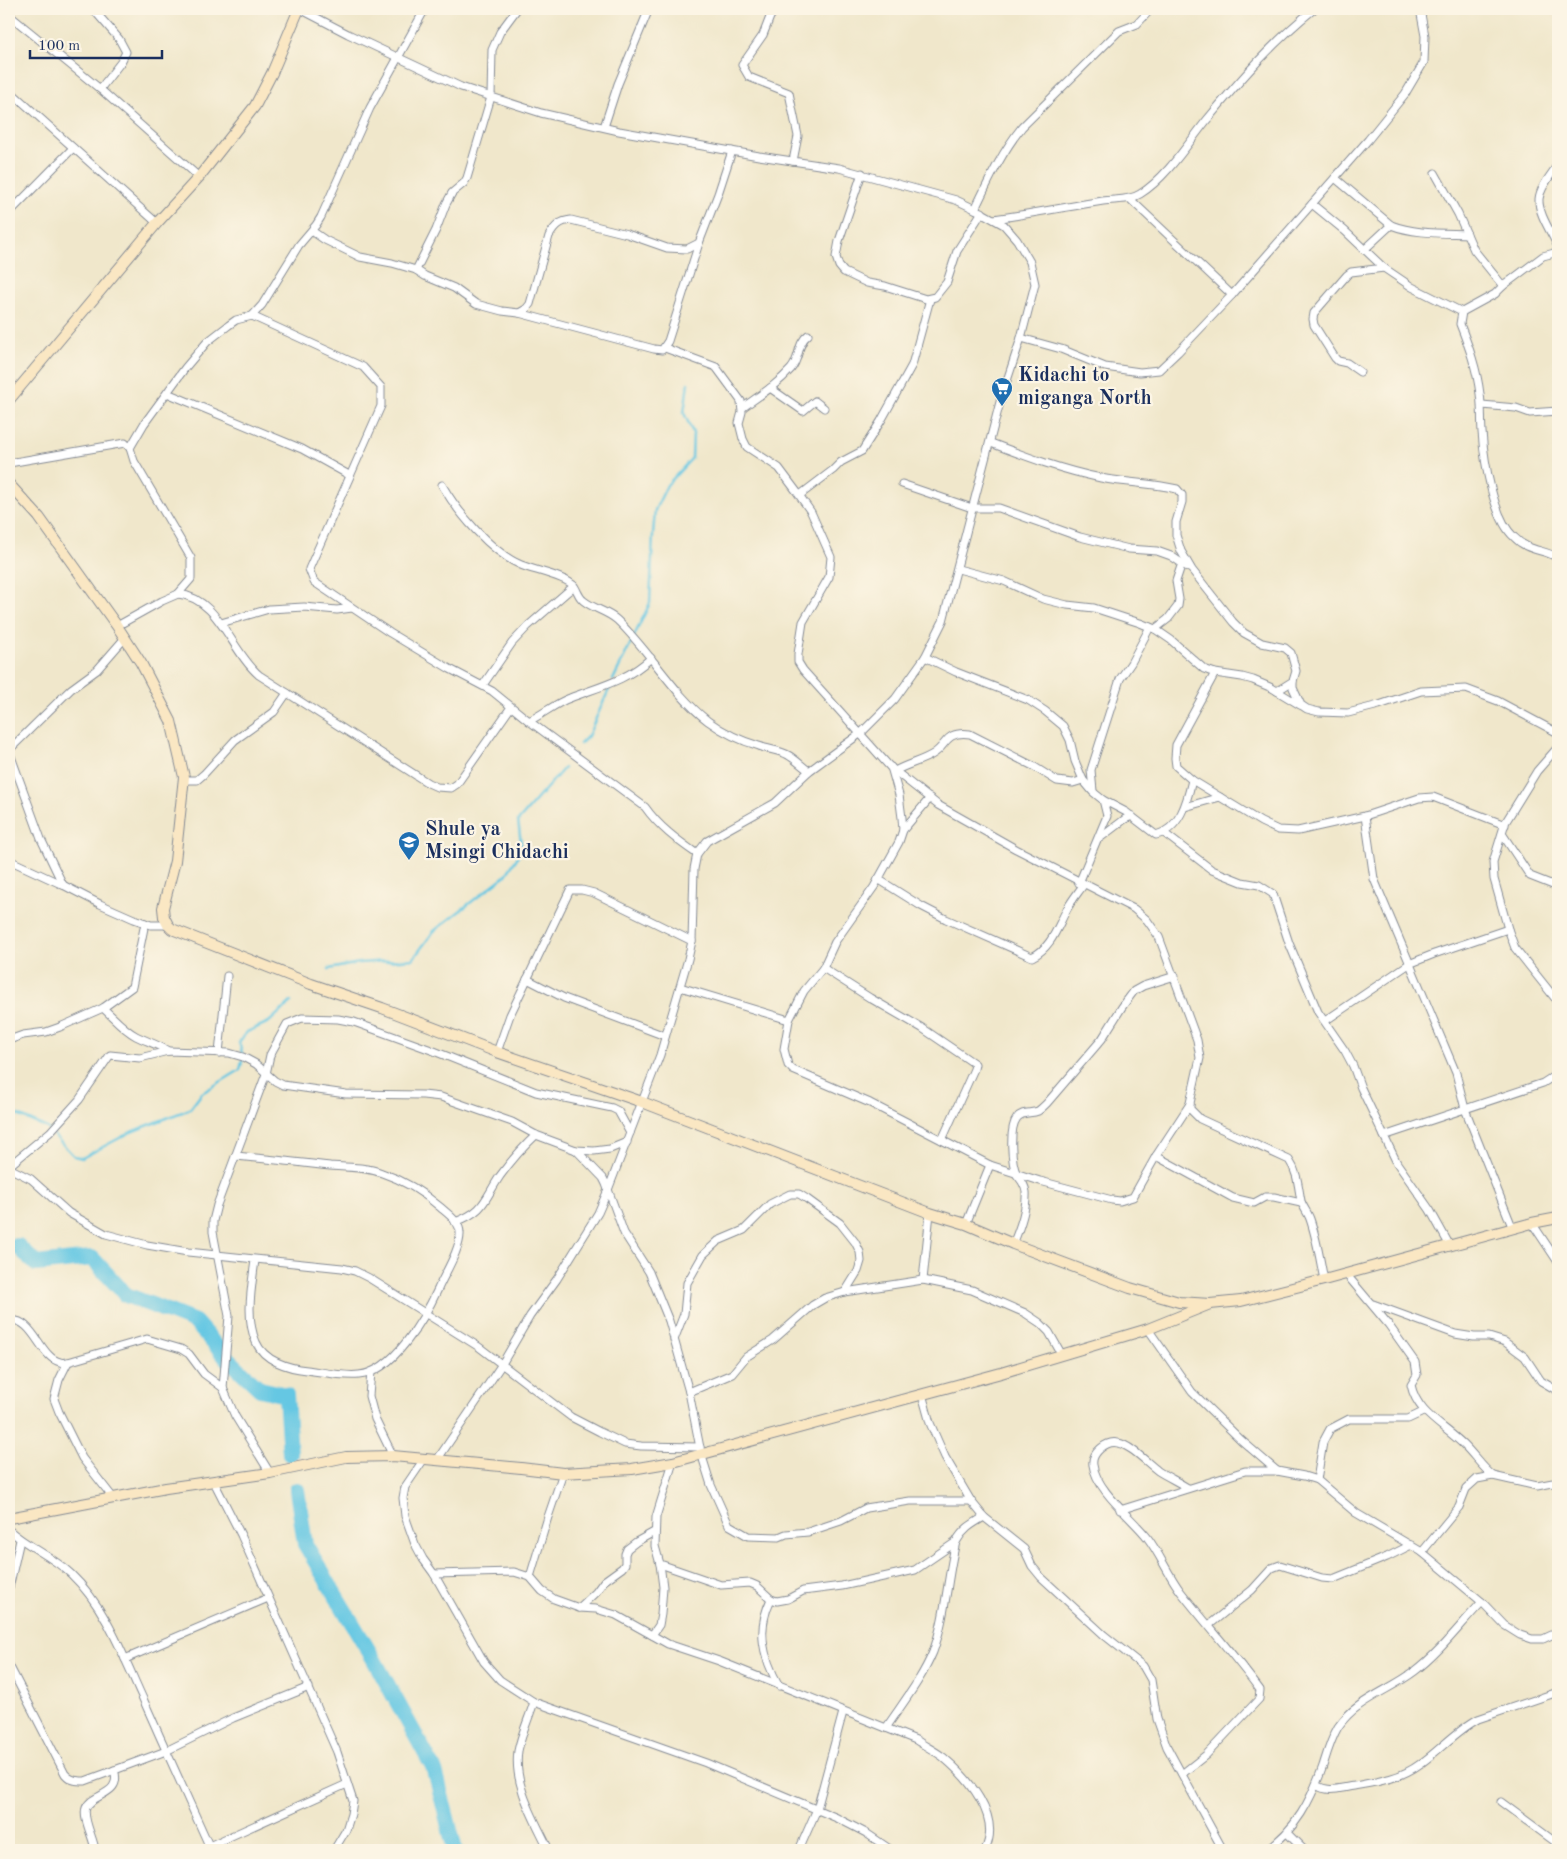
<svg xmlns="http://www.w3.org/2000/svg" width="1567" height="1859" viewBox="0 0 1567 1859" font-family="'Old Standard TT',serif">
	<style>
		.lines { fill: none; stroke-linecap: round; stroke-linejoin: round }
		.stream { stroke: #65c7e3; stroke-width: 2.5 }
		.river { stroke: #65c7e3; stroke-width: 16 }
		.street-casing { stroke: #868b94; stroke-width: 9 }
		.secondary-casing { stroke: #868b94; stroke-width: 12 }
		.street { stroke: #fff; stroke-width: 7 }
		.secondary { stroke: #fae7c3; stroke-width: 10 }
		.labels { text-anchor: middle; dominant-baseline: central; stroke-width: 4.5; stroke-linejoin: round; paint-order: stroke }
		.poi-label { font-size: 20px; font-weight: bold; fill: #1b2f5e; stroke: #fcf5e5; text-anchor: start }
	</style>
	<rect width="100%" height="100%" fill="#fcf5e5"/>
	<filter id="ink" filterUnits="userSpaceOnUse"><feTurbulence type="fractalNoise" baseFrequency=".02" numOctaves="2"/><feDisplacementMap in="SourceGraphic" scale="10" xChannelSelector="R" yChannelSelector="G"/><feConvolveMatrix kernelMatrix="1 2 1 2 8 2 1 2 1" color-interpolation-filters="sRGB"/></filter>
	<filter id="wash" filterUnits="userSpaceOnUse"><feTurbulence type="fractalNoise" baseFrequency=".0096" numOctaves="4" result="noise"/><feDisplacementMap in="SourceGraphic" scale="20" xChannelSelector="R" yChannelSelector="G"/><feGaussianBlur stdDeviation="1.12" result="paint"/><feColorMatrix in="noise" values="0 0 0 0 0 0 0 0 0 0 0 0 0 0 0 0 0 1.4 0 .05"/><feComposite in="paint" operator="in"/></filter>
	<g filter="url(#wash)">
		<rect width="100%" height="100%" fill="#f0e7cb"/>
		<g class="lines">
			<!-- stream -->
			<g class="stream">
				<path d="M613 680 650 603 653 535 655 510 667 485 692 458 693 433 684 413 688 383"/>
				<path d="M580 744 588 736 611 685"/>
				<path d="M329 969 359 963 413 959 434 931 506 875 522 850 518 821 564 768"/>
				<path d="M9 1111 47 1128 74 1156 82 1158 131 1132 190 1109 202 1093 240 1070 243 1057 239 1042 247 1032 269 1022 291 1002"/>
			</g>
			<!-- river -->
			<g class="river">
				<path d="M9 1247 18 1246 36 1264 92 1258 126 1295 195 1322 225 1356 260 1389 286 1395 290 1454"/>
				<path d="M297 1490 305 1544 373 1658 435 1771 455 1850"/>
			</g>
		</g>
	</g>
	<g filter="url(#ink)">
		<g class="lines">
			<!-- street casing -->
			<g class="street-casing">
				<g id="street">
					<path d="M93 9 119 39 126 52 121 62 100 89 199 177"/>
					<path d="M300 9 348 34 461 87 541 113 619 131 759 156 839 168 956 200 975 209 1004 225 1017 240 1030 262 1035 284 1021 338 1000 402 943 621 925 657 895 699 861 733 809 771 775 803 707 841 697 854 694 869 692 941 688 959 660 1055 608 1190 598 1213 557 1279 530 1316 502 1364 437 1460"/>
					<path d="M776 9 770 17 763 35 742 65 749 77 789 93 798 136 793 161"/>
					<path d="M9 15 100 89"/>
					<path d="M9 90 157 223"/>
					<path d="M604 127 618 84 649 9"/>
					<path d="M1558 164C1552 174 1540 187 1539 199 1538 214 1552 233 1558 247"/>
					<path d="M862 173 839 241 836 257 839 266 844 272 867 283 885 286 926 299 935 297 947 282 957 251 982 212"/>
					<path d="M1435 173 1458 214 1474 250 1503 286 1543 256 1558 252"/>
					<path d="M1335 178 1391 225C1414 234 1442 233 1467 234"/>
					<path d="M1130 199 1232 295"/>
					<path d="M1312 204 1345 231 1384 268 1412 287 1462 312"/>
					<path d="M975 209C989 180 1002 152 1022 127L1119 31 1137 24 1151 9"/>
					<path d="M9 213 73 148"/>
					<path d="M994 219C1030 214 1066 207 1103 201 1115 199 1129 201 1140 194 1166 178 1187 145 1206 121 1239 81 1273 42 1314 9"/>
					<path d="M312 231 325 240 360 257 392 263 416 270 425 276 454 288 476 304 502 311 519 313 526 309 530 304 549 236C555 226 560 221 571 220L627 234 667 248 687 249 699 243 718 194 732 151"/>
					<path d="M1364 250 1391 225"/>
					<path d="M416 270 436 230 446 204 452 193 464 183 467 178 491 97 492 50 500 32 517 9"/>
					<path d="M1503 286 1495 294 1462 312 1460 324C1469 347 1477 369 1480 394 1482 407 1481 419 1482 432 1484 460 1493 518 1514 537 1528 552 1544 549 1558 558"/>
					<path d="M519 313 654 349 662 350 668 341 699 243"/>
					<path d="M252 316 262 305 299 245 316 225 321 217 370 108 425 9"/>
					<path d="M1021 338 1061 349 1105 367 1140 372 1159 370 1178 352 1232 295 1368 140 1405 94 1424 62 1425 36 1420 9"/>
					<path d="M665 348 716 367 741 401 742 412 739 423 743 439 747 447 779 468 797 492 811 512 831 557 829 577 803 622 798 654V662L803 670 890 767 938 805 1016 849 1134 909 1147 920 1159 937 1197 1040 1200 1058 1190 1103V1109L1200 1119 1289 1160C1298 1173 1298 1186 1301 1201 1303 1207 1308 1213 1310 1219 1317 1239 1320 1260 1324 1280"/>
					<path d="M1360 372 1347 363 1338 361 1335 358 1314 325 1313 319 1314 313 1347 275 1351 272 1384 268"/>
					<path d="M770 388 803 411 815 401 824 408"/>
					<path d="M167 393 302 449 349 475"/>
					<path d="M1482 405 1516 408 1530 413 1558 411"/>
					<path d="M742 408C759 396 777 385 791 369 800 359 797 343 808 335"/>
					<path d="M991 443C1027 457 1062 470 1101 478 1125 483 1152 483 1177 489L1182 495V502L1176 522V535L1181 551 1192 570 1233 622 1244 633 1262 643 1285 648 1291 653 1296 671 1293 681V688L1301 705 1307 709 1319 712 1348 713 1379 705 1421 691 1466 689 1498 701 1558 733"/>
					<path d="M9 463 125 443 130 448"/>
					<path d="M902 484 972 508H999L1080 537 1129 549 1157 551 1171 556 1189 568"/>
					<path d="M442 485C458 513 491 552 521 565 533 570 567 577 574 586 578 591 578 597 584 601 594 609 607 611 617 620 649 650 674 695 708 721 723 732 742 741 759 746 769 750 779 750 788 755 795 759 802 766 809 771"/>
					<path d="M800 495 833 470 841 462 862 451 881 421 912 365 930 299"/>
					<path d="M958 569 1004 581 1043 599 1067 605 1094 608 1140 623 1155 629 1171 640 1204 669 1215 673 1242 677 1253 680 1272 688 1300 705"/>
					<path d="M221 623 269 609 304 607 337 610 352 608"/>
					<path d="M117 626 162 601 178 594"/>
					<path d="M1155 629 1168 619 1178 606 1179 599 1176 581 1182 563"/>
					<path d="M925 657 956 672 1028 700 1045 711 1063 726 1070 740 1075 761 1083 780 1093 792 1103 800 1126 812 1156 835C1180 829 1187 802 1192 780"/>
					<path d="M1215 673 1176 745 1175 758 1176 766 1192 780 1261 822 1278 830 1298 831 1365 816 1419 798 1433 797 1505 825"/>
					<path d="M483 685 512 643 528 626 574 586"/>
					<path d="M1277 691 1293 681"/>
					<path d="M511 707 457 784 451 788 437 787 428 783 259 675C230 650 219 598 178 594L191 579V558L134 461 130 448 144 424 185 368 207 342 229 325 236 320 252 316 363 367 381 387V406L309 569 314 582 390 633 450 669 492 691 529 721 645 807C659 827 677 840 697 854"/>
					<path d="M529 721C543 714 556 703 570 698 601 686 626 681 651 658"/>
					<path d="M1558 747 1537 771 1505 823 1493 862 1494 879 1508 929 1515 948 1558 1002"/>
					<path d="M9 750 71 689 97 670 124 639"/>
					<path d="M9 751 41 839 63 885"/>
					<path d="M891 767 899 795 902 818 903 830 899 842 874 887 835 942 823 968 804 991 789 1020 784 1049 788 1065 793 1070 870 1103 990 1165 1040 1181 1112 1200 1120 1201 1133 1197 1156 1156 1190 1104"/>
					<path d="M895 771C907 764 922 761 933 754 948 745 944 731 970 734L1033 766 1057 781 1073 783 1083 780"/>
					<path d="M184 780H197L204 774 235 740 274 712 287 693"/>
					<path d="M1093 791 1091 770 1120 679 1131 663 1150 627"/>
					<path d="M1185 807 1220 797"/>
					<path d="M1365 816 1374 879 1456 1073 1465 1109 1513 1229"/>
					<path d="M903 830 930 798"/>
					<path d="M1164 833 1212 870 1242 882 1259 885 1273 894 1289 943 1318 1012 1345 1051 1353 1066 1361 1088 1397 1163 1430 1210 1450 1246"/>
					<path d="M1503 835 1530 876 1558 887"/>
					<path d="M1100 838 1125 819 1132 816"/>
					<path d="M9 860 63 885 100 904 134 919 151 925H168"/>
					<path d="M878 879 921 906 946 919 1032 957C1051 948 1057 928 1066 911 1071 901 1078 893 1084 884"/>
					<path d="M1079 883 1107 816 1103 800"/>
					<path d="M823 968 870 998 922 1028 975 1064 974 1069 942 1140"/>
					<path d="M527 979 564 998 665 1036"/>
					<path d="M680 987 789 1020"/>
					<path d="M103 1008C113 1017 124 1030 136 1036 148 1042 157 1044 168 1051"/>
					<path d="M1325 1021 1409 964 1434 954 1508 929"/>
					<path d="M9 1040 23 1035 46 1032 60 1027 103 1008 132 987 145 923"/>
					<path d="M497 1052 510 1015 570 890H582L594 893 692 941"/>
					<path d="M219 1053 227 976"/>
					<path d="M1384 1136 1543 1083 1557 1074 1558 1077"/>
					<path d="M576 1150 603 1178 606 1184 624 1233 649 1272 669 1321 689 1392 701 1453 711 1485 729 1525 748 1536 779 1537 786 1534 808 1532 841 1521 866 1508 910 1501H971"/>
					<path d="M236 1156C267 1159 299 1162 330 1166 347 1167 366 1167 382 1173 403 1180 424 1193 440 1207 448 1214 460 1222 460 1233 461 1248 444 1275 438 1289 425 1317 394 1372 359 1375 344 1377 322 1372 307 1370 288 1368 264 1361 256 1342 245 1318 252 1285 255 1260"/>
					<path d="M1156 1156 1233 1198 1254 1203 1265 1197H1274L1301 1203"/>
					<path d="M9 1166 50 1132 79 1100 110 1055 140 1058 168 1051 229 1053 243 1057 256 1064 275 1081 283 1085 346 1094 423 1095 441 1097 512 1122 536 1135 576 1150 594 1151 610 1149 627 1142"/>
					<path d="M9 1168 31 1179 69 1213 106 1234 147 1245 188 1252 342 1268 355 1271 369 1278 479 1347 571 1417 600 1432 625 1444 641 1446 700 1447"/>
					<path d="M455 1222C485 1211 484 1200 500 1176 511 1161 523 1147 536 1135"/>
					<path d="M1532 1223 1558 1262"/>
					<path d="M966 1224 990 1165"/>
					<path d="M1013 1244C1019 1230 1027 1207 1026 1192 1025 1184 1021 1180 1017 1175 1011 1163 1009 1128 1017 1118 1022 1111 1031 1114 1038 1111 1041 1109 1044 1106 1047 1103L1102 1039 1122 1007 1134 991 1143 986 1175 976"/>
					<path d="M1346 1274 1388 1324 1415 1362 1417 1375 1411 1385C1417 1414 1444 1425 1464 1445 1474 1455 1482 1467 1493 1476"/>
					<path d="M923 1280 930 1213"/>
					<path d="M1373 1304 1455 1334 1474 1337H1489L1505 1342 1525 1357 1541 1381 1558 1391"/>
					<path d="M9 1321C33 1316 40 1358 60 1362 62 1363 65 1362 68 1362L147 1339 181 1349 189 1354 204 1374 223 1388"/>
					<path d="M1148 1329 1192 1392 1241 1440 1277 1471"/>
					<path d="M674 1340 684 1314 687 1283 703 1255 718 1241 744 1230 770 1204 790 1194H799L807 1199 840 1223 855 1242 860 1252 861 1261 858 1271 845 1292"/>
					<path d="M68 1362 59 1380 54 1399 59 1412 82 1458 114 1499"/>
					<path d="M371 1372 369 1396 375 1419 393 1456"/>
					<path d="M689 1392 732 1374 746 1357 773 1340 813 1305 825 1298 845 1292 923 1280 972 1290 1025 1313 1040 1323 1049 1332 1062 1355"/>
					<path d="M922 1394 930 1423 945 1457 971 1501 984 1517 1024 1549 1032 1566 1041 1577 1104 1635 1143 1666 1151 1680 1157 1719 1167 1747 1223 1850"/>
					<path d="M424 1459 405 1487 403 1498 405 1516 415 1544 423 1559 434 1574 484 1662 500 1680 534 1702 706 1763 837 1818 866 1833 891 1850"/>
					<path d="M270 1473 235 1416 223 1388 229 1316 213 1232V1221L217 1205 266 1074 270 1055 287 1024 302 1018 338 1019 354 1022 434 1051 536 1092 612 1108 618 1111 630 1133"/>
					<path d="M1317 1480 1323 1442 1330 1429 1349 1419H1408L1423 1412"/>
					<path d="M214 1482 241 1535 337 1752 353 1801 351 1814 346 1830 334 1850"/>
					<path d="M1120 1510 1245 1471H1277L1304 1476 1317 1480 1356 1513 1422 1552 1482 1602 1504 1625 1520 1635 1532 1639H1543L1558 1632"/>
					<path d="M9 1530C28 1547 52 1556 71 1574 106 1607 124 1658 144 1701 166 1751 189 1801 211 1850"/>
					<path d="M1422 1552 1459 1507 1466 1489 1477 1479 1493 1476 1537 1486 1558 1482"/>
					<path d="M660 1564 721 1585 750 1583 757 1586 771 1599 777 1601 788 1599 803 1591 842 1586 915 1570 956 1542"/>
					<path d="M434 1574 514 1572 530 1577 542 1591 554 1599 579 1608 596 1609 616 1615 668 1644 719 1661 916 1740C925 1746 935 1751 943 1757 968 1778 1002 1816 985 1850"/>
					<path d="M530 1577 548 1517 563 1473"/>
					<path d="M9 1588 20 1540"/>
					<path d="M771 1599C756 1630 763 1657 779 1686"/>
					<path d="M579 1608 596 1592 604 1581 622 1568 625 1564V1554L627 1549 636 1542 654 1532"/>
					<path d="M1209 1625 1252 1590 1272 1568 1280 1565 1322 1578 1333 1579 1387 1557 1411 1545"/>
					<path d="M652 1635 659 1625 661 1614 663 1587 660 1564 655 1546 656 1517 673 1462"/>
					<path d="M125 1659 268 1598"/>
					<path d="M9 1665 65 1774C71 1781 77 1781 85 1781L166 1751 233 1718 309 1687"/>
					<path d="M534 1702C529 1718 521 1735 518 1751 513 1785 535 1820 549 1850"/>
					<path d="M886 1728C902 1704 922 1679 933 1652 946 1616 947 1578 956 1542 963 1529 972 1524 984 1517"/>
					<path d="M1182 1774 1206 1755 1259 1699 1260 1690C1235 1656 1207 1625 1181 1592 1168 1575 1160 1554 1147 1537 1132 1518 1096 1490 1093 1465 1091 1453 1107 1440 1118 1443 1132 1446 1146 1462 1158 1471 1168 1477 1178 1482 1188 1488"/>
					<path d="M1316 1785C1328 1793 1340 1788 1354 1786 1377 1782 1400 1779 1420 1764 1440 1750 1456 1731 1478 1719L1558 1692"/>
					<path d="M1501 1802 1558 1844"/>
					<path d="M1287 1833 1304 1850"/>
					<path d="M209 1846 347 1784"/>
					<path d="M95 1850C94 1839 82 1818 86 1808 92 1793 123 1795 114 1770"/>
					<path d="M799 1850 817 1809 843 1712"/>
					<path d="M1266 1850C1296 1830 1311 1800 1323 1766 1327 1753 1331 1739 1338 1727 1357 1699 1389 1691 1415 1671 1440 1652 1460 1625 1482 1602"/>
				</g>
			</g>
			<!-- secondary casing -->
			<g class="secondary-casing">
				<g id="secondary">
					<path d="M9 400 157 223 199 177 255 106 272 73 299 9"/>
					<path d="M9 484 39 517 117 626 141 663 171 721 184 777 175 861 163 908 164 917 168 925 172 929 311 984 382 1008 497 1052 642 1102 930 1213 966 1224 1013 1244 1130 1288 1179 1302 1210 1304"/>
					<path d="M9 1518 166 1488 270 1473 346 1457 393 1456 521 1468 563 1473 632 1469 673 1462 1001 1373 1148 1329 1210 1304 1241 1301 1324 1280 1532 1223 1558 1218"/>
				</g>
			</g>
			<!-- street -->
			<use href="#street" class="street"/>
			<!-- secondary -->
			<use href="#secondary" class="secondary"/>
		</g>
	</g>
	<!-- icons -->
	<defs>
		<g id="supermarket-pin" transform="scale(1.125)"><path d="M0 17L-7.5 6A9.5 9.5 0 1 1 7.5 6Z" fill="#1f6fb2" stroke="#fcf5e5"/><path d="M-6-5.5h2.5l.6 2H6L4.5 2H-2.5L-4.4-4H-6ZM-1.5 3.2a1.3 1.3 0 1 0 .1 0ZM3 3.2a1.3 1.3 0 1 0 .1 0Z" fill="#fff"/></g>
		<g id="school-pin" transform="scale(1.125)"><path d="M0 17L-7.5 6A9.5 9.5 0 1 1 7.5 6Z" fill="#1f6fb2" stroke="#fcf5e5"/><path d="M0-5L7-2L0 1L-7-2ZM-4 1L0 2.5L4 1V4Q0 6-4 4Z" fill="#fff"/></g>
	</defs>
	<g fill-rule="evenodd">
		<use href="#supermarket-pin" x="1002" y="388"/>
		<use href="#school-pin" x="409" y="842"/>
	</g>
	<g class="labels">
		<!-- poi labels -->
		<g class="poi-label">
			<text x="1018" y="376">Kidachi to<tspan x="1018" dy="23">miganga North</tspan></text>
			<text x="425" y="830">Shule ya<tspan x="425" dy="23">Msingi Chidachi</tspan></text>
		</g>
	</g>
	<!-- margin -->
	<rect width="1567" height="1859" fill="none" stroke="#fcf5e5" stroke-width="30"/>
	<!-- scale -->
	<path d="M30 50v8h132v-8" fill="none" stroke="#1b2f5e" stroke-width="2.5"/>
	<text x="38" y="50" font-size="15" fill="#1b2f5e" stroke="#fcf5e5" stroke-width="4" paint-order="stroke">100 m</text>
</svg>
